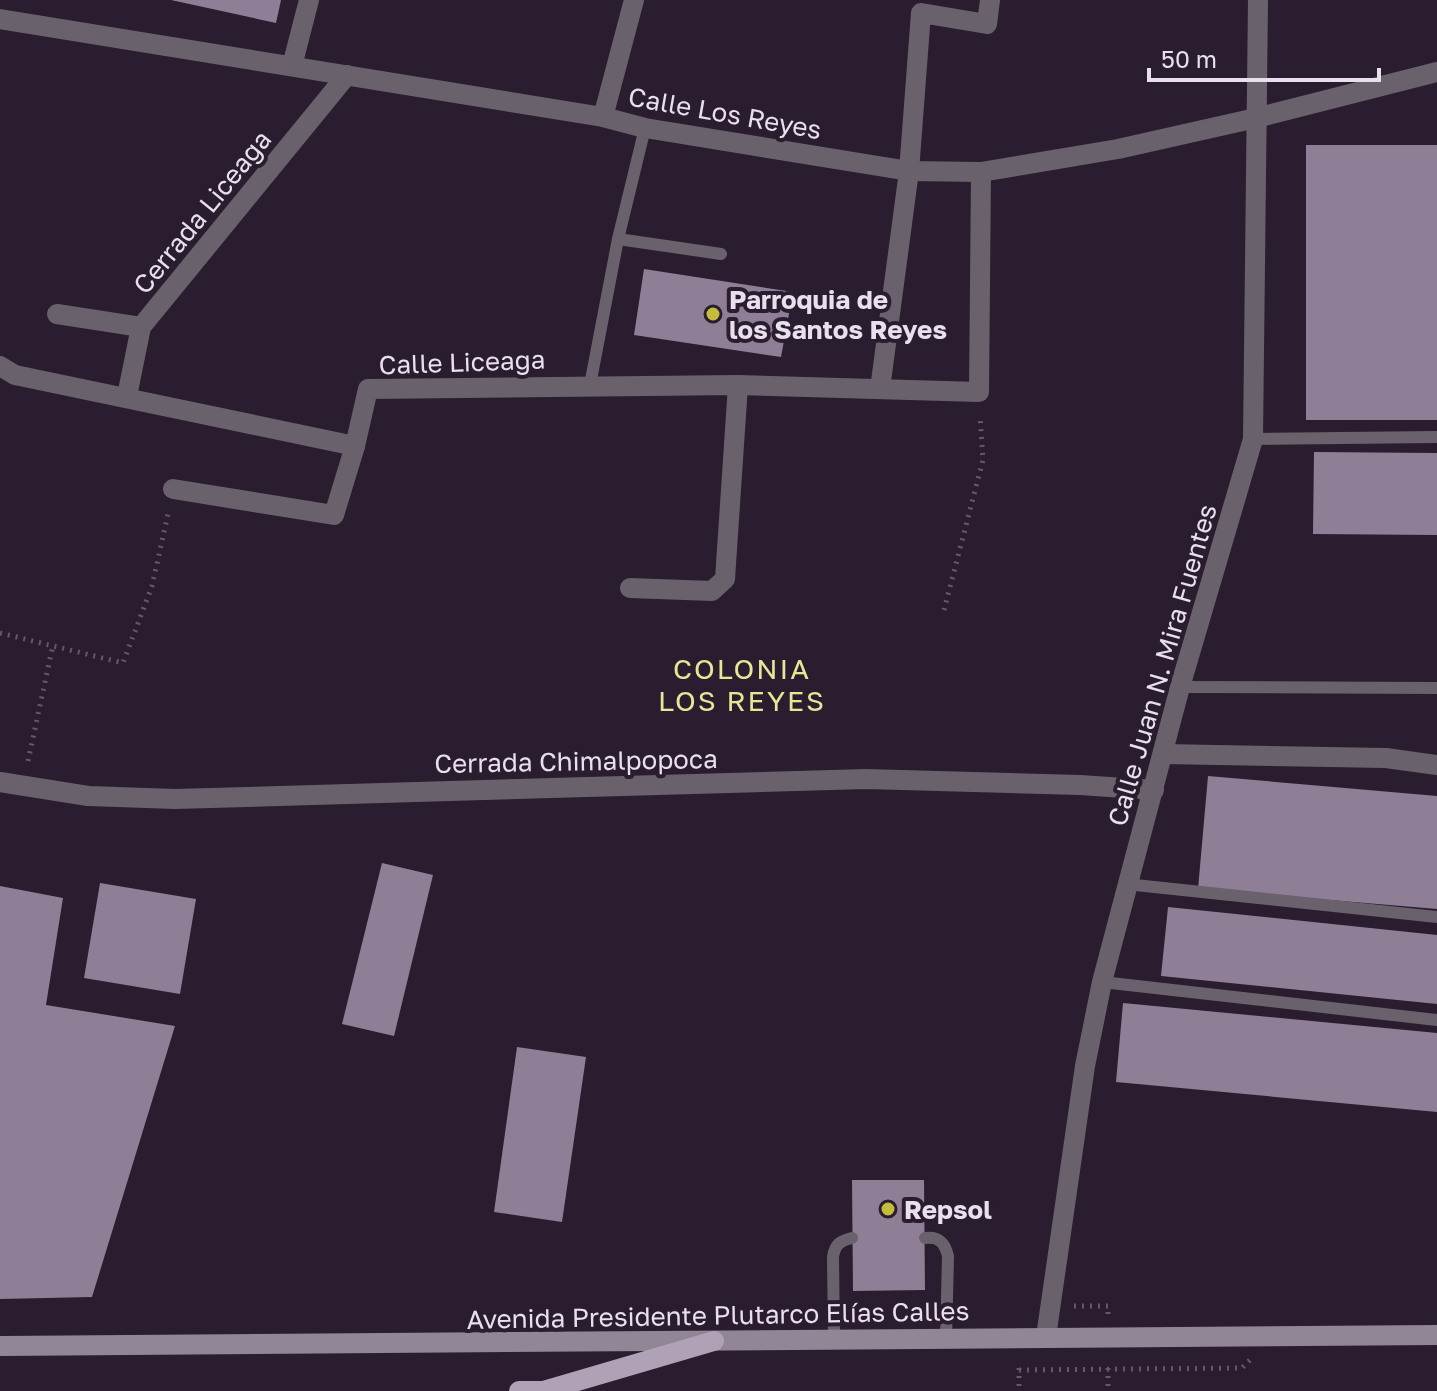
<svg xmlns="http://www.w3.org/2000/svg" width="1437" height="1391" viewBox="0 0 1437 1391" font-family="'Golos Text',sans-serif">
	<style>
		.building { fill: #8f7f96 }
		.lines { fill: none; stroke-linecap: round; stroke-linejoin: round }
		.path { stroke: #655969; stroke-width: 5; stroke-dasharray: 2 6; stroke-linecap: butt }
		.lane { stroke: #69626c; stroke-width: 12 }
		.street { stroke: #69626c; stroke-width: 20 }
		.secondary { stroke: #918696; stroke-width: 20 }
		.primary { stroke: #b0a2b6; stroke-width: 20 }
		.poi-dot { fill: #c5bc3d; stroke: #2a1d2f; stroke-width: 3 }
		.labels { text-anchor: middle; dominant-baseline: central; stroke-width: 8; stroke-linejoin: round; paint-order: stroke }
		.street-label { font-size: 26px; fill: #e9e0ed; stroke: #2a1d2f }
		.poi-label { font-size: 26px; font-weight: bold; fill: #e9e0ed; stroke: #2a1d2f; text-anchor: start }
		.neighbourhood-label { font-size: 28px; letter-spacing: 2px; fill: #e9e596; stroke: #2a1d2f }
	</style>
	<rect width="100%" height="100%" fill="#2a1d2f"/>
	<!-- building -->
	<g class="building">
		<path d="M171 0H281L276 23Z"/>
		<rect x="1306" y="145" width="131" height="275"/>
		<path d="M644 269 793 292 781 357 634 335Z"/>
		<path d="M1314 452 1437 453V535L1313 534Z"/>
		<path d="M1208 776 1437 796V909L1198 889Z"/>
		<path d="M382 863 433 875 394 1036 342 1024Z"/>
		<path d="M100 883 196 899 180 994 84 978Z"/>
		<path d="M0 886 63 898 46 1005 175 1026 92 1297 0 1299Z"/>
		<path d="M1168 907 1437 935V1004L1161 976Z"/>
		<path d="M1123 1003 1437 1033V1112L1116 1082Z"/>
		<path d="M517 1047 586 1057 562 1222 494 1212Z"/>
		<path d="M852 1180H924L925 1290 853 1291Z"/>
	</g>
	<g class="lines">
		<!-- path -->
		<g class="path">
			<path d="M944 610 983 460 980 416"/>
			<path d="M0 633 123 663 152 586 168 514"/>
			<path d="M28 761 53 645"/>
			<path d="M1074 1306H1108V1314"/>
			<path d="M1019 1368V1391"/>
			<path d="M1108 1368V1391"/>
			<path d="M1019 1370 1242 1368 1250 1360"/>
		</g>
		<!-- lane -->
		<g class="lane">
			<path d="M618 239 721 254"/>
			<path d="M590 385 618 239 645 128"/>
			<path d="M1253 439 1437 437"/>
			<path d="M1180 687 1437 688"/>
			<path d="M1126 884 1437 917"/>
			<path d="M1102 982 1437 1020"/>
			<path d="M925 1238C939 1236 945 1243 948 1256L946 1339"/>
			<path d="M834 1340 833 1257C835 1244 840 1241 852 1238"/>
		</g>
		<!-- street -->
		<g class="street">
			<path d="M0 19 603 117 645 128 909 171 981 172 1118 149 1256 118 1437 72"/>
			<path d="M292 66 309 0"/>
			<path d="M603 117 634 0"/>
			<path d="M57 314 141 327"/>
			<path d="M0 366 15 375 355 446 368 389 738 385 979 392 981 172"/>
			<path d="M880 389 909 171 921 13 987 24 990 0"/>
			<path d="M127 396 141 327 347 75"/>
			<path d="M173 489 334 515 355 446"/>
			<path d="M630 588 712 591 725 579 738 385"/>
			<path d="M1163 754 1386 758 1437 765"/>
			<path d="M0 782 88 796 175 799 866 779 1080 785 1154 790"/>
			<path d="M1046 1337 1085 1066 1102 982 1180 687 1253 439 1258 0"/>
		</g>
		<!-- secondary -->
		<path class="secondary" d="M0 1346 1437 1335"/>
		<!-- primary -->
		<g class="primary">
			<path d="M519 1391H547"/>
			<path d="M543 1391 714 1341"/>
		</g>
	</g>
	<!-- markers -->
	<g class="poi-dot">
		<circle cx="713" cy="314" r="8"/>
		<circle cx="888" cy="1209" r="8"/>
	</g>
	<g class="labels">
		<!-- street labels -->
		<g class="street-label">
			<text transform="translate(725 113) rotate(10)">Calle Los Reyes</text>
			<text transform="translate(202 212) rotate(-51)">Cerrada Liceaga</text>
			<text transform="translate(462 362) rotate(-2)">Calle Liceaga</text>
			<text transform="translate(1162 665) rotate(-74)">Calle Juan N. Mira Fuentes</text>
			<text transform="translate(576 761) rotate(-1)">Cerrada Chimalpopoca</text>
			<text transform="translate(718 1315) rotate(-1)">Avenida Presidente Plutarco Elías Calles</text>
		</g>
		<!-- poi labels -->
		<g class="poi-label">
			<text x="729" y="299">Parroquia de<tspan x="729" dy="30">los Santos Reyes</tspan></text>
			<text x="904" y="1209">Repsol</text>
		</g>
		<!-- neighbourhood labels -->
		<g class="neighbourhood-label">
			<text x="742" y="668">COLONIA<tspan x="742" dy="32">LOS REYES</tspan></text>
		</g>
	</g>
	<!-- scale -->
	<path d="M1149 68v12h230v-12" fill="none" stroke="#e9e0ed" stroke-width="4"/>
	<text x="1161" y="68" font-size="24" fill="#e9e0ed" stroke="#2a1d2f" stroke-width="6" paint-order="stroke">50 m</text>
</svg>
